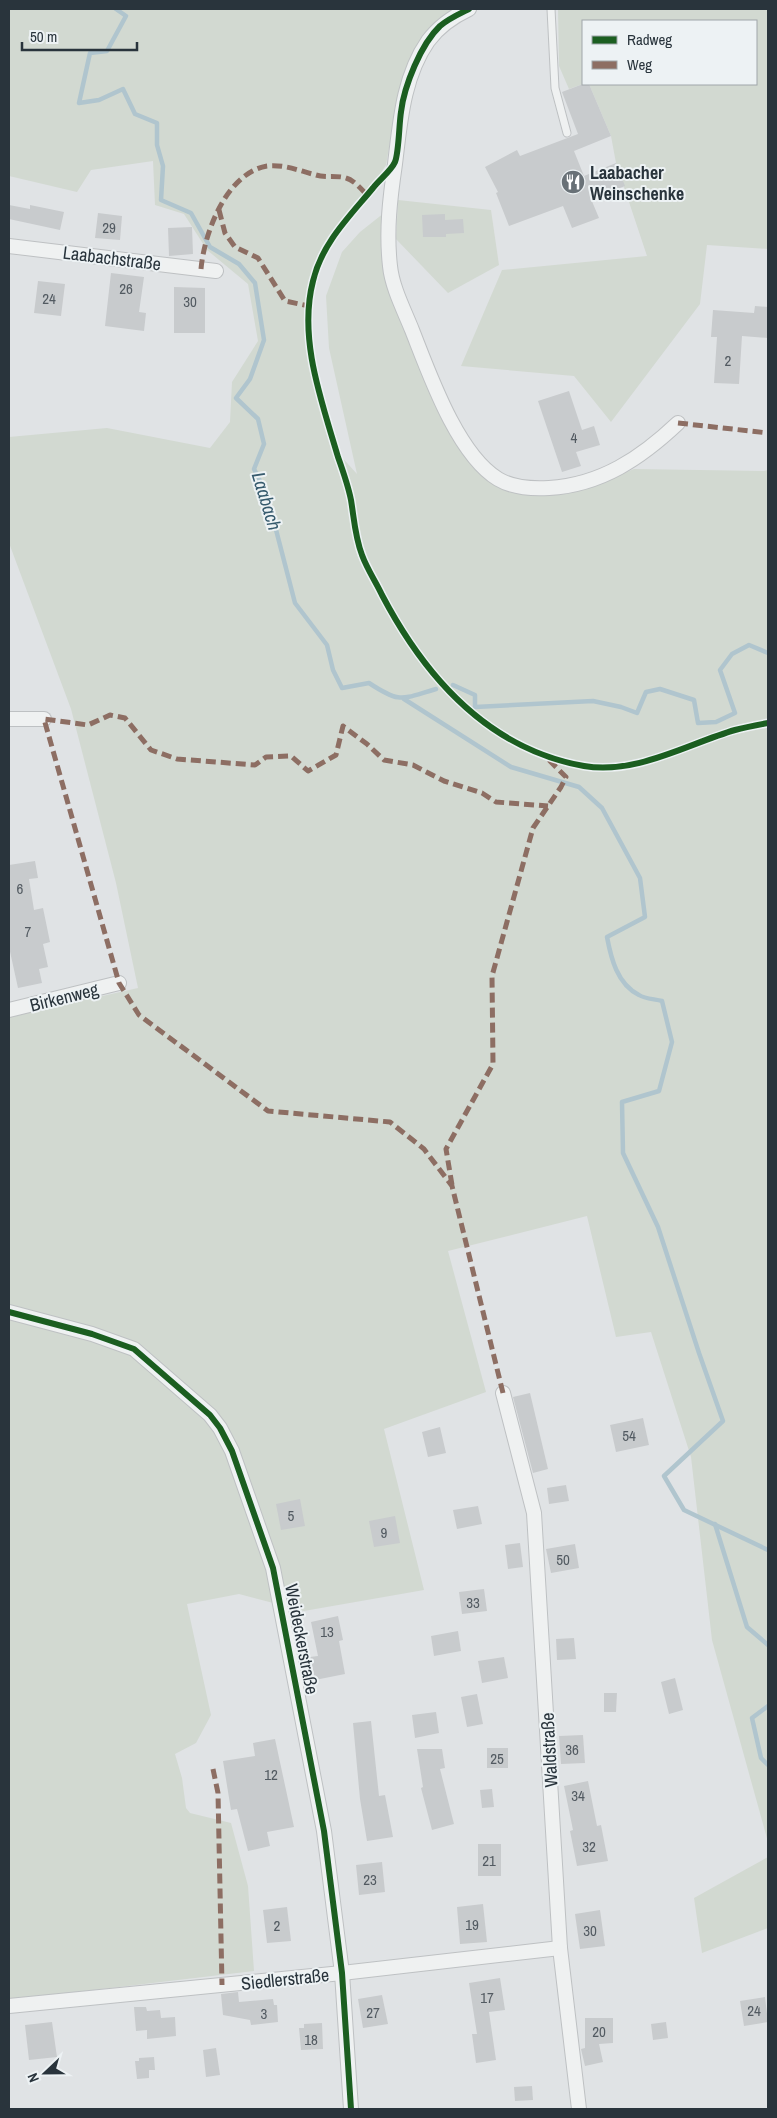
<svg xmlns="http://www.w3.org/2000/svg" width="777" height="2118" viewBox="0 0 777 2118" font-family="'Archivo Narrow',sans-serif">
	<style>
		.green { fill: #d2d9d1 }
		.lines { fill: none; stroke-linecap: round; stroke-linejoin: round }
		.stream { stroke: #b0c5ce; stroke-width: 4.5 }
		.building { fill: #c8cbcd }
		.lane-casing { stroke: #bec1c3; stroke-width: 9 }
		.street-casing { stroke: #bec1c3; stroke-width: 16 }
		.lane { stroke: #eff1f1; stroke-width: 7 }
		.street { stroke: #eff1f1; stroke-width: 14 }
		.quiet { stroke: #8d6e63; stroke-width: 5; stroke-dasharray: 10 5; stroke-linecap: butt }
		.cycleway-casing { stroke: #edf2f4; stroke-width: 9 }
		.cycleway { stroke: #1b5e20; stroke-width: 6 }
		.labels { text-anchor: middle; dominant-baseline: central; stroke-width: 4; stroke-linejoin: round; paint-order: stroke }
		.number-label { font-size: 15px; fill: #525a61 }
		.poi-label { font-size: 18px; font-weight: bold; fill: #29343c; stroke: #edf2f4; text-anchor: start }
		.street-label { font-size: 18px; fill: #29343c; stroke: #edf2f4 }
		.water-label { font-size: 19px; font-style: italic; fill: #365a6d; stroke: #edf2f4 }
	</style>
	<rect width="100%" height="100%" fill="#e0e3e5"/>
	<!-- green -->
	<g class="green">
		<path d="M9 9H455L439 19 428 32 397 102 386 165 374 183 355 202 321 248 308 289 305 313 306 339 309 362 330 444 357 474 329 348 326 296 342 252 360 232 384 213 390 289 435 405 453 437 481 472 501 489 528 495 555 494 599 483 634 469 764 471 768 470V1842L712 1640 691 1457 651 1332 616 1337 587 1216 448 1251 486 1392 384 1429 424 1590 304 1611 239 1594 187 1604 211 1715 196 1743 175 1754 182 1778 186 1808 190 1813 231 1823 248 1886 254 1971 9 2000V1017L138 988 116 883 71 709 9 543V437L107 428 210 448 230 422 232 382 258 341 248 284 207 250 184 214 155 205 153 161 91 170 77 192 9 176Z"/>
		<path d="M558 9H768V249L707 245 700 304 611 422 574 376 461 366 502 270 647 256 616 163 611 136 589 84H756V21H583V84L569 89 559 66Z"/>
		<path d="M398 200 491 210 499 265 448 293 396 239Z"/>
		<path d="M768 1857V1928L702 1953 694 1898Z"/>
	</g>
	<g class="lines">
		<!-- stream -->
		<g class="stream">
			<path d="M116 9 126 16 107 51 90 53 79 103 99 100 123 89 135 114 157 123V145L163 166 161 200 191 213 210 247 239 264 255 283 264 340 250 379 236 398 258 419 264 444 254 469 267 495 295 603 327 645 333 670 342 688 369 683C401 704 401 699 436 689"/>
			<path d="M453 685 475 695V707L593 701 621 707 637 713 646 692 660 689 694 700 698 723 716 722 735 713 720 670 732 654 749 645 768 653"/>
			<path d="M404 699 511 767 579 787 602 808 640 878 645 917 607 937C611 958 617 984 639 995 645 999 655 999 662 1001L672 1042 659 1091 622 1102 623 1153 658 1227 699 1353 723 1421 664 1476 684 1510 768 1550"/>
			<path d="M715 1524 747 1627 768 1645"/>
			<path d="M768 1706 752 1718 761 1758 768 1765"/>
		</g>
	</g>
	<!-- building -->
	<g class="building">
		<path d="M583 84H589L611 136 574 151 584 176 616 163 625 186 591 199 599 218 572 228 563 206 509 226 496 193 498 192 485 167 517 150 520 156 578 134 562 92Z"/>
		<path d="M9 205 30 209V205L64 212 60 230 9 219Z"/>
		<path d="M98 213 122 216 120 240 95 238Z"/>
		<path d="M445 214V220L463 219 464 233 446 234V237H423L422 215Z"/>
		<path d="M192 227 193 254 169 256 168 228Z"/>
		<path d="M111 273 144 277 139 312 146 313 144 331 105 326Z"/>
		<path d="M38 281 65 284 61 316 34 313Z"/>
		<path d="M174 287 205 288V333H174Z"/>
		<path d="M755 306 768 307V338L742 336 739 384 714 383 717 337H711L713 310 754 313Z"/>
		<path d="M569 391 582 430 594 426 600 445 576 452 581 466 562 472 538 401Z"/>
		<path d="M35 861 38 878 29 879 34 910 43 908 50 942 43 944 48 967 39 969 42 983 18 988 9 947V865Z"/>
		<path d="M530 1393 548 1469 533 1473 513 1397Z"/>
		<path d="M643 1418 649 1445 616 1452 610 1425Z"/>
		<path d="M440 1427 446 1453 428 1457 422 1432Z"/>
		<path d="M566 1485 569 1501 549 1504 547 1488Z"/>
		<path d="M300 1499 305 1526 281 1530 276 1504Z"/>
		<path d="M478 1506 482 1524 457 1529 453 1510Z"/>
		<path d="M395 1516 400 1543 374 1547 369 1521Z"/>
		<path d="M520 1543 523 1567 508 1569 505 1545Z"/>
		<path d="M575 1544 579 1568 551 1573 546 1549Z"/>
		<path d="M484 1589 487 1611 462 1614 459 1592Z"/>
		<path d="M338 1616 343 1640 339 1641 345 1674 315 1680 310 1657 318 1656 311 1622Z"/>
		<path d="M458 1631 461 1651 434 1656 431 1636Z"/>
		<path d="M574 1638 576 1659 557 1660 556 1639Z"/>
		<path d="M504 1657 508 1678 482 1683 478 1661Z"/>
		<path d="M675 1678 683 1710 669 1714 661 1682Z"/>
		<path d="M604 1693H617L616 1712H604Z"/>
		<path d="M477 1694 483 1724 467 1727 461 1697Z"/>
		<path d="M436 1712 439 1733 415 1738 412 1715Z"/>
		<path d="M371 1721 379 1796 385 1795 393 1837 367 1841 360 1799 353 1723Z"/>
		<path d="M583 1735 585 1763 561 1764 559 1736Z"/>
		<path d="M275 1739 294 1827 267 1832 270 1846 248 1851 237 1809 231 1810 223 1761 255 1756 253 1743Z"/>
		<rect x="487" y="1748" width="21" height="20"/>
		<path d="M417 1749H442L445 1768 440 1769 454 1824 432 1830 421 1788 423 1787Z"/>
		<path d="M588 1781 597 1826 601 1825 608 1861 577 1866 570 1831 573 1830 564 1786Z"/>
		<path d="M492 1789 494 1807 482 1808 480 1790Z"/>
		<rect x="478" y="1844" width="23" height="32"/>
		<path d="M382 1862 385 1892 359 1895 356 1865Z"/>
		<path d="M483 1904 487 1942 460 1944 457 1907Z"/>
		<path d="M287 1907 291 1941 267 1943 263 1910Z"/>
		<path d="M600 1910 605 1946 580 1949 575 1914Z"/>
		<path d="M500 1978 505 2010 489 2012 496 2060 476 2063 472 2034H477L469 1983Z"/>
		<path d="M238 1992 239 2002 273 1999 274 2005H277L278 2022 251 2025 250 2020 223 2015 221 1994Z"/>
		<path d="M382 1995 388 2024 363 2028 358 1999Z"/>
		<path d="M765 1997 768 2022 744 2026 740 2001Z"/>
		<path d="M134 2007H146L147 2011 160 2010 161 2018 175 2017 176 2036 147 2039V2030L136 2031Z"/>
		<path d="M585 2018H613V2043L599 2044 603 2062 585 2066 581 2049 585 2048Z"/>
		<path d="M52 2022 57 2057 29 2060 25 2025Z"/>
		<path d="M666 2022 668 2038 653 2040 651 2024Z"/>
		<path d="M322 2023 323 2049 301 2050 299 2028H304V2024Z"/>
		<path d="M216 2048 220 2075 206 2077 203 2050Z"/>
		<path d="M154 2057 155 2070H149V2078L137 2079 135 2061H139V2058Z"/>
		<path d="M532 2086 533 2100 515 2101 514 2087Z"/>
	</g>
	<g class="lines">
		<!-- lane casing -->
		<g class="lane-casing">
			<path id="lane" d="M551 9 555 88 567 133"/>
		</g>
		<!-- street casing -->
		<g class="street-casing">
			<g id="street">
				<path d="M469 9C452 17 439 26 428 41 403 77 400 123 395 164 390 198 386 231 390 266 392 287 404 310 412 330 429 373 457 454 498 479 513 488 532 489 549 488 601 485 641 458 678 423"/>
				<path d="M9 246 216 271"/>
				<path d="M9 719H44"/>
				<path d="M9 1010 119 983"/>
				<path d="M9 1312 92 1334 134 1349 210 1415 220 1428 232 1451 273 1568 324 1831 342 1973 351 2109"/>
				<path d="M503 1393 534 1513 560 1948 579 2109"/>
				<path d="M9 2006 342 1973 560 1948"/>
			</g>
		</g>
		<!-- lane -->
		<use href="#lane" class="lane"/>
		<!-- street -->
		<use href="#street" class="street"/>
		<!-- quiet -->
		<g class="quiet">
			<path d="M219 210 225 233 235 247 258 258 285 301 309 306"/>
			<path d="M201 269C204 234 226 173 267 166 284 164 300 171 316 175 326 178 337 175 346 178 354 180 362 190 367 195"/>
			<path d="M678 423 768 433"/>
			<path d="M452 1185 446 1149 493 1064 492 976 533 828 561 787 566 777 547 758"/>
			<path d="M503 1393 452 1186 424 1149 390 1122 268 1111 139 1015 119 983 44 719 88 725 110 715 125 718 151 750 177 759 255 765 266 757 291 756 308 771 336 755 343 726 367 744 384 760 413 765 444 781 482 793 496 802 548 806"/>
			<path d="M213 1769 218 1793 222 1985"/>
		</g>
		<!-- cycleway casing -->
		<g class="cycleway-casing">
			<g id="cycleway">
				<path d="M469 9C459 14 448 19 440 26 421 44 404 86 401 112 399 124 399 152 395 162 391 171 379 180 373 188 349 217 322 243 313 281 298 339 322 402 338 457 343 471 348 485 351 500 354 518 355 537 362 555 367 569 376 582 382 595 425 677 488 749 584 766 636 775 687 744 735 730 746 727 757 725 768 723"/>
				<path d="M9 1312 92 1334 134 1349 210 1415 220 1428 232 1451 273 1568 324 1831 342 1973 351 2109"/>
			</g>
		</g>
		<!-- cycleway -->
		<use href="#cycleway" class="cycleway"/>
	</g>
	<!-- icons -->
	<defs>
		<g id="restaurant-disc" transform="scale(1.25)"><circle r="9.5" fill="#697177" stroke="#edf2f4"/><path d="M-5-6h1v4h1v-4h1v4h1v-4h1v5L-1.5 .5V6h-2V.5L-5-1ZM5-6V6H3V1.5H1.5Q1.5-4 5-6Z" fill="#fff"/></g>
	</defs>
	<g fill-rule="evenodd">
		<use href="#restaurant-disc" x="573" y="182"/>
	</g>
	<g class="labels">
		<!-- number labels -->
		<g class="number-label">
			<text x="109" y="227">29</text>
			<text x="126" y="288">26</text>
			<text x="49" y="298">24</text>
			<text x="190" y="301">30</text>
			<text x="728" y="360">2</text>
			<text x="574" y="437">4</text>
			<text x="20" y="888">6</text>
			<text x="28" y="931">7</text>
			<text x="629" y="1435">54</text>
			<text x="291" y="1515">5</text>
			<text x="384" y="1532">9</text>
			<text x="563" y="1559">50</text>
			<text x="473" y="1602">33</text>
			<text x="327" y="1631">13</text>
			<text x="572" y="1749">36</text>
			<text x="497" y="1758">25</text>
			<text x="271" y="1774">12</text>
			<text x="578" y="1795">34</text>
			<text x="589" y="1846">32</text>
			<text x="489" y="1860">21</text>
			<text x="370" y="1879">23</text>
			<text x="472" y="1924">19</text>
			<text x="277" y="1925">2</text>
			<text x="590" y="1930">30</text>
			<text x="487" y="1997">17</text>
			<text x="754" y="2010">24</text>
			<text x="373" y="2012">27</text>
			<text x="264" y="2013">3</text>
			<text x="599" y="2031">20</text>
			<text x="311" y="2039">18</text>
		</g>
		<!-- poi labels -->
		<g class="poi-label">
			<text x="590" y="172">Laabacher<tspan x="590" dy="21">Weinschenke</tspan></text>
		</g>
		<!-- street labels -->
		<g class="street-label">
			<text transform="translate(112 258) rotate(7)">Laabachstraße</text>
			<text transform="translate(64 997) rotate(-14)">Birkenweg</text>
			<text transform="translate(302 1639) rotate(79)">Weideckerstraße</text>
			<text transform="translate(549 1750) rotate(-93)">Waldstraße</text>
			<text transform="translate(285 1979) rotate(-6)">Siedlerstraße</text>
		</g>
		<!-- water labels -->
		<g class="water-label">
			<text transform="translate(267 501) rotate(73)">Laabach</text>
		</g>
	</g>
	<!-- border -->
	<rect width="777" height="2118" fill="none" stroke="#29343c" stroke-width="20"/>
	<!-- legend -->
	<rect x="582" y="20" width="175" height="65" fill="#edf2f4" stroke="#9fa6aa"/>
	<rect x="592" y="36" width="25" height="8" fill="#1b5e20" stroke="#9fa6aa"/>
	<text x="627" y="45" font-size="15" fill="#29343c">Radweg</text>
	<rect x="592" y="61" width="25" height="8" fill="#8d6e63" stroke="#9fa6aa"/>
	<text x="627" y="70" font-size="15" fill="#29343c">Weg</text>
	<!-- north arrow -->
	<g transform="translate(45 2073) rotate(248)" stroke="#edf2f4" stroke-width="4" paint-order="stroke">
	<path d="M0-4L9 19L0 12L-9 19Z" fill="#29343c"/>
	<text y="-8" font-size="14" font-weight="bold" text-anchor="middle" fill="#29343c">N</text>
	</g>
	<!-- scale -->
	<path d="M22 42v8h115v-8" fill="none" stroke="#29343c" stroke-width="2.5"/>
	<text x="30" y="42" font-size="15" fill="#29343c" stroke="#edf2f4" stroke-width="4" paint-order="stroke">50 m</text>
</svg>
